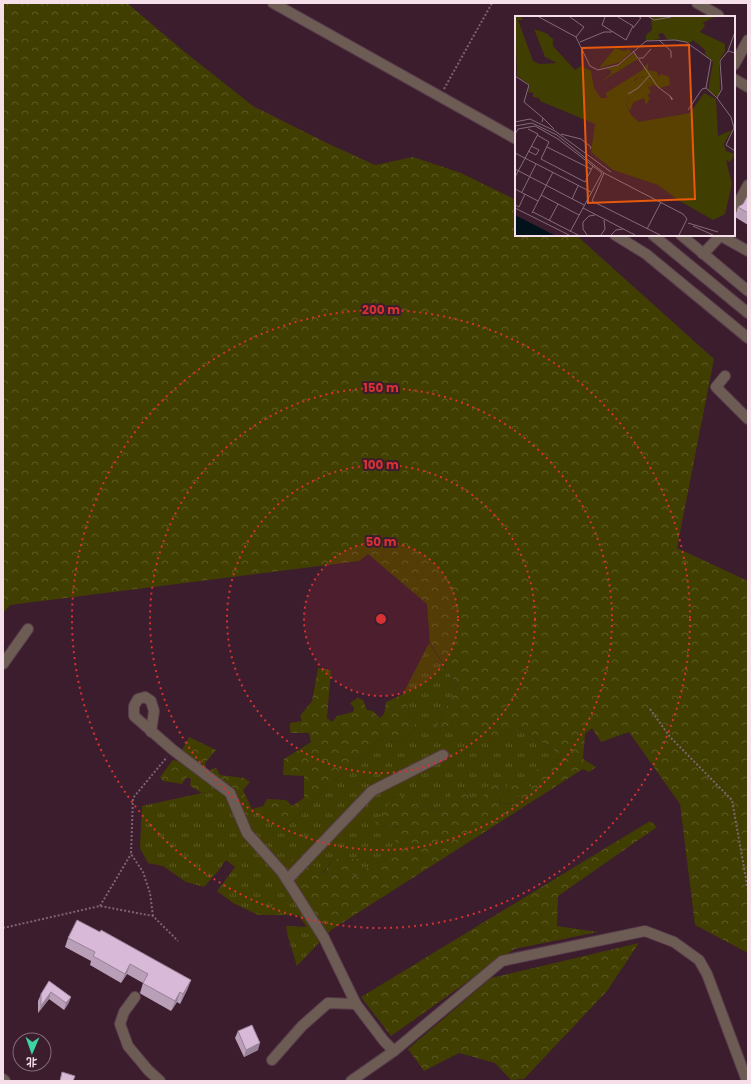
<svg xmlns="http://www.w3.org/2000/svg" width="751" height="1084" viewBox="0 0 751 1084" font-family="Poppins,'Noto Sans SC',sans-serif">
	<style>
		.grass { fill: url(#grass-tufts) }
		.forest { fill: url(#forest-crowns) }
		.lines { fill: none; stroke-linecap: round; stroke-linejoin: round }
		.minor-casing { stroke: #593c4c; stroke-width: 12 }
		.path { stroke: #7e6372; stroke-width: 2; stroke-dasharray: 2 2; stroke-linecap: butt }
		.minor { stroke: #6c5c54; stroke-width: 10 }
		.wall { fill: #ba9fb9 }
		.shaded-wall { fill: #978296 }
		.building { fill: #d8b9d7; stroke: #978296 }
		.ring { fill: none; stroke: #d83132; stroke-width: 2; stroke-dasharray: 2 4 }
		.inset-road { fill: none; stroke: #856b79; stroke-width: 1 }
		.view { fill: #e8590c; fill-opacity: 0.15; stroke: #e8590c; stroke-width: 2 }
		.inset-edge { fill: none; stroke: #f5e0ea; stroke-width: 2 }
		.centre { fill: #d83132; stroke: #3b1d2e; stroke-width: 2 }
		.ring-label { font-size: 12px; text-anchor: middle; font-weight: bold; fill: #d83132; stroke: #3b1d2e; stroke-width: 4; stroke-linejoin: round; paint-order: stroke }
	</style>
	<defs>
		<pattern id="grass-tufts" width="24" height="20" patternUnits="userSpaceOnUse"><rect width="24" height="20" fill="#413e01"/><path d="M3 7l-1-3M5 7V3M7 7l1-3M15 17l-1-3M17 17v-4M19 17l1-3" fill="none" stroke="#5d5a26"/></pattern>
		<pattern id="forest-crowns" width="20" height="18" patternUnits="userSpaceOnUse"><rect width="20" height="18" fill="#413e01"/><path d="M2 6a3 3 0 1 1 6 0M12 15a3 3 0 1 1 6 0" fill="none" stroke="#5d5a26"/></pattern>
	</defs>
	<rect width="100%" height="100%" fill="#3b1d2e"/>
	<!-- grass -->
	<path class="grass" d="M429 643 457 685 436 729 454 726 491 741 518 727 561 755 548 771 534 781 531 787 520 795 516 803 499 804 501 783 483 798H469L464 788 436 809 422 807 397 795 379 827 399 826 401 846 383 862 370 865 359 877 352 875 334 859 321 874 322 924 331 930 297 966 288 937 286 926 307 927 298 915H258L233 903 217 891 235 867 226 860 219 870 204 887 186 882 163 866 148 863 140 848 142 806 202 793 219 790 235 795 246 817 252 809 263 806 275 814 281 824 287 826 378 740 399 742 416 729 403 694Z"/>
	<!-- forest -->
	<g class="forest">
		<path d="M3 3H127L186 53 253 106 329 144 375 165 413 157 461 173 516 200V235H576L714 359 677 548 748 581V953L695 925 680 804 629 732 601 742 592 728 585 734 583 759 596 767 589 772 583 769 331 930 322 924 280 856 318 867 322 874 334 859H359L360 865 352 875 359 877 370 865 383 862 400 846 395 840 399 826 379 827 375 822 397 794 422 807 436 809 450 798 451 793 464 788 469 798H483L485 790 494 778 501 783 499 804 516 803 520 796 510 793 506 783 511 777 531 787 534 781 532 777 535 769 548 771 561 755 518 727 491 741 464 737 454 726 436 729 457 685 430 643 427 604 368 554 359 561 10 605 3 613Z"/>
		<path d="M318 668 331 670 327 718 332 722 337 716 353 712 354 708 350 703 358 698 363 700 367 710 373 711 380 718 384 714 386 702 403 694 416 729 399 742 378 740 287 826 281 824 275 814 263 806 267 799 286 800 292 806 304 798V776L283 775 284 759 311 742 309 733H290V723L302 721 300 716 312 701Z"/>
		<path d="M189 737 216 750 205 763 207 771 216 768 220 775 244 778 250 782 243 790 252 809 246 817 235 795H225L219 790 202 793 190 786 191 779 187 777 182 784 163 781 160 777 173 760 182 762 196 763 182 750Z"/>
		<path d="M650 821 657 827 558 896 557 926 598 932 514 949 391 1036 361 997Z"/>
		<path d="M639 943 607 991 524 1079 511 1080 495 1063 459 1053 424 1071 408 1049 491 978Z"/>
	</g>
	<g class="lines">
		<!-- minor casing -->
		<g class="minor-casing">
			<g id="minor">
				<path d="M273 3 516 139"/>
				<path d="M697 3 718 15 719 17"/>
				<path d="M734 65 748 40"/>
				<path d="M734 79 748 87"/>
				<path d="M734 211 748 185"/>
				<path d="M615 235 646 254 748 338"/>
				<path d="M653 235 748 313"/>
				<path d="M681 235 748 291"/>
				<path d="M721 236 748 251"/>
				<path d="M703 254 721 235"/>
				<path d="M725 376 716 387 748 419"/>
				<path d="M3 664 28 629"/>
				<path d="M151 732 154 711 151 701 145 697 138 699 134 706V716L173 750 230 793 247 833 282 872 324 938 356 1004 384 1041 394 1051"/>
				<path d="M287 880 372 791 443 755"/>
				<path d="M135 997 124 1012 120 1024 128 1046 148 1070 160 1081"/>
				<path d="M272 1060 302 1026 328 1003 356 1004"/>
				<path d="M3 1079 5 1081"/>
				<path d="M351 1081 394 1051 502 961 645 931 674 942 699 960 707 974 747 1081"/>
			</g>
		</g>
		<!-- path -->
		<g class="path">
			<path d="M444 89 492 3"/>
			<path d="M650 709 670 737 732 800 748 890"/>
			<path d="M100 906 131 854"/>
			<path d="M153 916 150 893 143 872 131 854 133 798 167 757"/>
			<path d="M3 928 100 906 153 916 178 941"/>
		</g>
		<!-- minor -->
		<use href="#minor" class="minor"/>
	</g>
	<!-- wall -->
	<g class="wall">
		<path d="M748 195V225L735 217 738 207 743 204Z"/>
		<path d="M68 938 191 980 187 990 180 1004 177 1002 171 1011 141 994 140 993 143 983 127 974 121 983 90 965 91 961 65 947Z"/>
		<path d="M49 981 71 997 68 1004 64 1010 49 999 38 1013V1001L41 994Z"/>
		<path d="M238 1031 258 1050 244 1057 235 1038Z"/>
	</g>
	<!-- shaded-wall -->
	<g class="shaded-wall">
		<path d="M130 964 127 974 121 983 125 974Z"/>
		<path d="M191 980 187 990 180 1004 183 994Z"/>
		<path d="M51 992 49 999 38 1013 41 1006Z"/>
		<path d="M180 992 177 1002 171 1011 175 1001Z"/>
		<path d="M71 997 68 1004 64 1010 66 1003Z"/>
		<path d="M260 1043 258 1050 244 1057 246 1050Z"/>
	</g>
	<!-- building -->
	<g class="building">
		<path d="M748 195V213L738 207 743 204Z"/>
		<path d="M77 920 100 932 101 930 191 980 183 994 180 992 175 1001 144 984 143 983 148 974 130 964 125 974 93 956 95 952 68 938Z"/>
		<path d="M49 981 71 997 66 1003 51 992 41 1006V994Z"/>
		<path d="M252 1025 260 1043 246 1050 238 1031Z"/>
		<path d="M62 1072 75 1076 73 1081H60Z"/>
	</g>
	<!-- distance rings -->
	<circle cx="381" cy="619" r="77" fill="#d83132" fill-opacity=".12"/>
	<g class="ring">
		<circle cx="381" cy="619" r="77"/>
		<circle cx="381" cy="619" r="154"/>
		<circle cx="381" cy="619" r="231"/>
		<circle cx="381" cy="619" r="309"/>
	</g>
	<!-- overview -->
	<g transform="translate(515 16)">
		<rect width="220" height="220" fill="#3b1d2e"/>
		<path d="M133 47V54L142 56 143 61 146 58 154 61 155 69 145 72 135 67 117 81 119 86 115 94 111 88 114 82H102L96 78 102 71 116 70 124 60 128 62V52Z" fill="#413e01"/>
		<path d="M0 1H6L8 4H3L18 45 25 48 42 47 30 41 19 13 31 17 38 23V30L60 54 66 50 76 55 79 72 86 82H92L91 77 129 53 136 63 130 60 124 62V60L119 64 122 68 119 72 114 70 106 75 102 71 103 75 100 74 96 78 102 82 114 81 111 88 116 99 124 106 175 97 189 77 201 83 203 120 217 114 209 128 211 135 220 138 215 146 211 144 217 168 210 198 198 204 163 184 143 169 98 154 76 136 80 108 25 85 24 82 18 81V77L13 76 15 69 2 60ZM136 1H199L188 7 190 10 185 16 210 28V35L204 45 205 74 203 81 193 75 198 46 190 38V34L178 24 175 27 152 23 148 17 143 18 145 23 131 25V19L137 14ZM100 32 109 35 114 33 116 36 105 46 84 52ZM119 37 123 43 82 68 96 58V54L90 53 102 50ZM135 67 138 70 133 71 136 76 132 79 135 82 131 89 129 82 119 86 117 81Z" fill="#413e01"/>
		<path d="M0 199 39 219H0Z" fill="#01121a"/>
		<path class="inset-road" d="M24 1 61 21 75 50 83 54 103 49 131 25 160 24 171 26 196 44 191 72 202 82 216 101 219 112 211 129 220 135M55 1 69 11 61 21M90 1 87 9 111 24 118 10 103 1M134 1 139 4 156 1M118 12 126 2 124 1M220 16 213 35 220 37M145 25 156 35V42M65 26 89 16H97M118 35 143 71 155 80 157 82V84L155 80M124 42H128L136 33M0 60 14 69 9 86 28 102 27 106M113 78 123 72 135 59M202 82 207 73 205 45 213 35M173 94 187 73 191 72M28 102 39 113M0 106 15 103 40 115 96 156M0 110 17 107 42 119 89 157 168 198 172 203 164 219M0 118 3 113 20 110 43 123 87 157M46 118 66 123 76 131 75 133M22 119 34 126 26 143 70 166 78 150M32 131 76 153M13 135 21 139 24 134 16 130M0 137 76 176M0 153 69 189M89 157 77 185 145 219M0 161 23 118 13 113M0 173 23 185M7 176 21 148M26 179 64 199M57 183 63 170M0 189 4 191 10 178M0 192 54 219M68 192 120 219M18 196 63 219M17 197 38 156M34 205 43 188M173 207 203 216M178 210 198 219M132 213 146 186M55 216 87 157M72 219 68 213V206L74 200 80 199M86 219 90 213 89 204M96 219 101 214 108 213"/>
		<path class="view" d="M174 29 180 183 73 187 67 32Z"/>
		<rect width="220" height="220" class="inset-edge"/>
	</g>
	<circle cx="381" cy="619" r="6" class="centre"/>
	<g class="ring-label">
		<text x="381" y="314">200 m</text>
		<text x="381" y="392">150 m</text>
		<text x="381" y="469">100 m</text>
		<text x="381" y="546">50 m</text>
	</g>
	<!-- border -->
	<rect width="751" height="1084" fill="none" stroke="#f5e0ea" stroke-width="8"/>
	<!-- north arrow -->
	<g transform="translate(32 1052) rotate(182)"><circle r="19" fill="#3b1d2e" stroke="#856b79"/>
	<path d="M0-3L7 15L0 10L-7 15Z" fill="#3dd4a3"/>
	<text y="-6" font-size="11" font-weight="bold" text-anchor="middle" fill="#f5e0ea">北</text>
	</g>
</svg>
